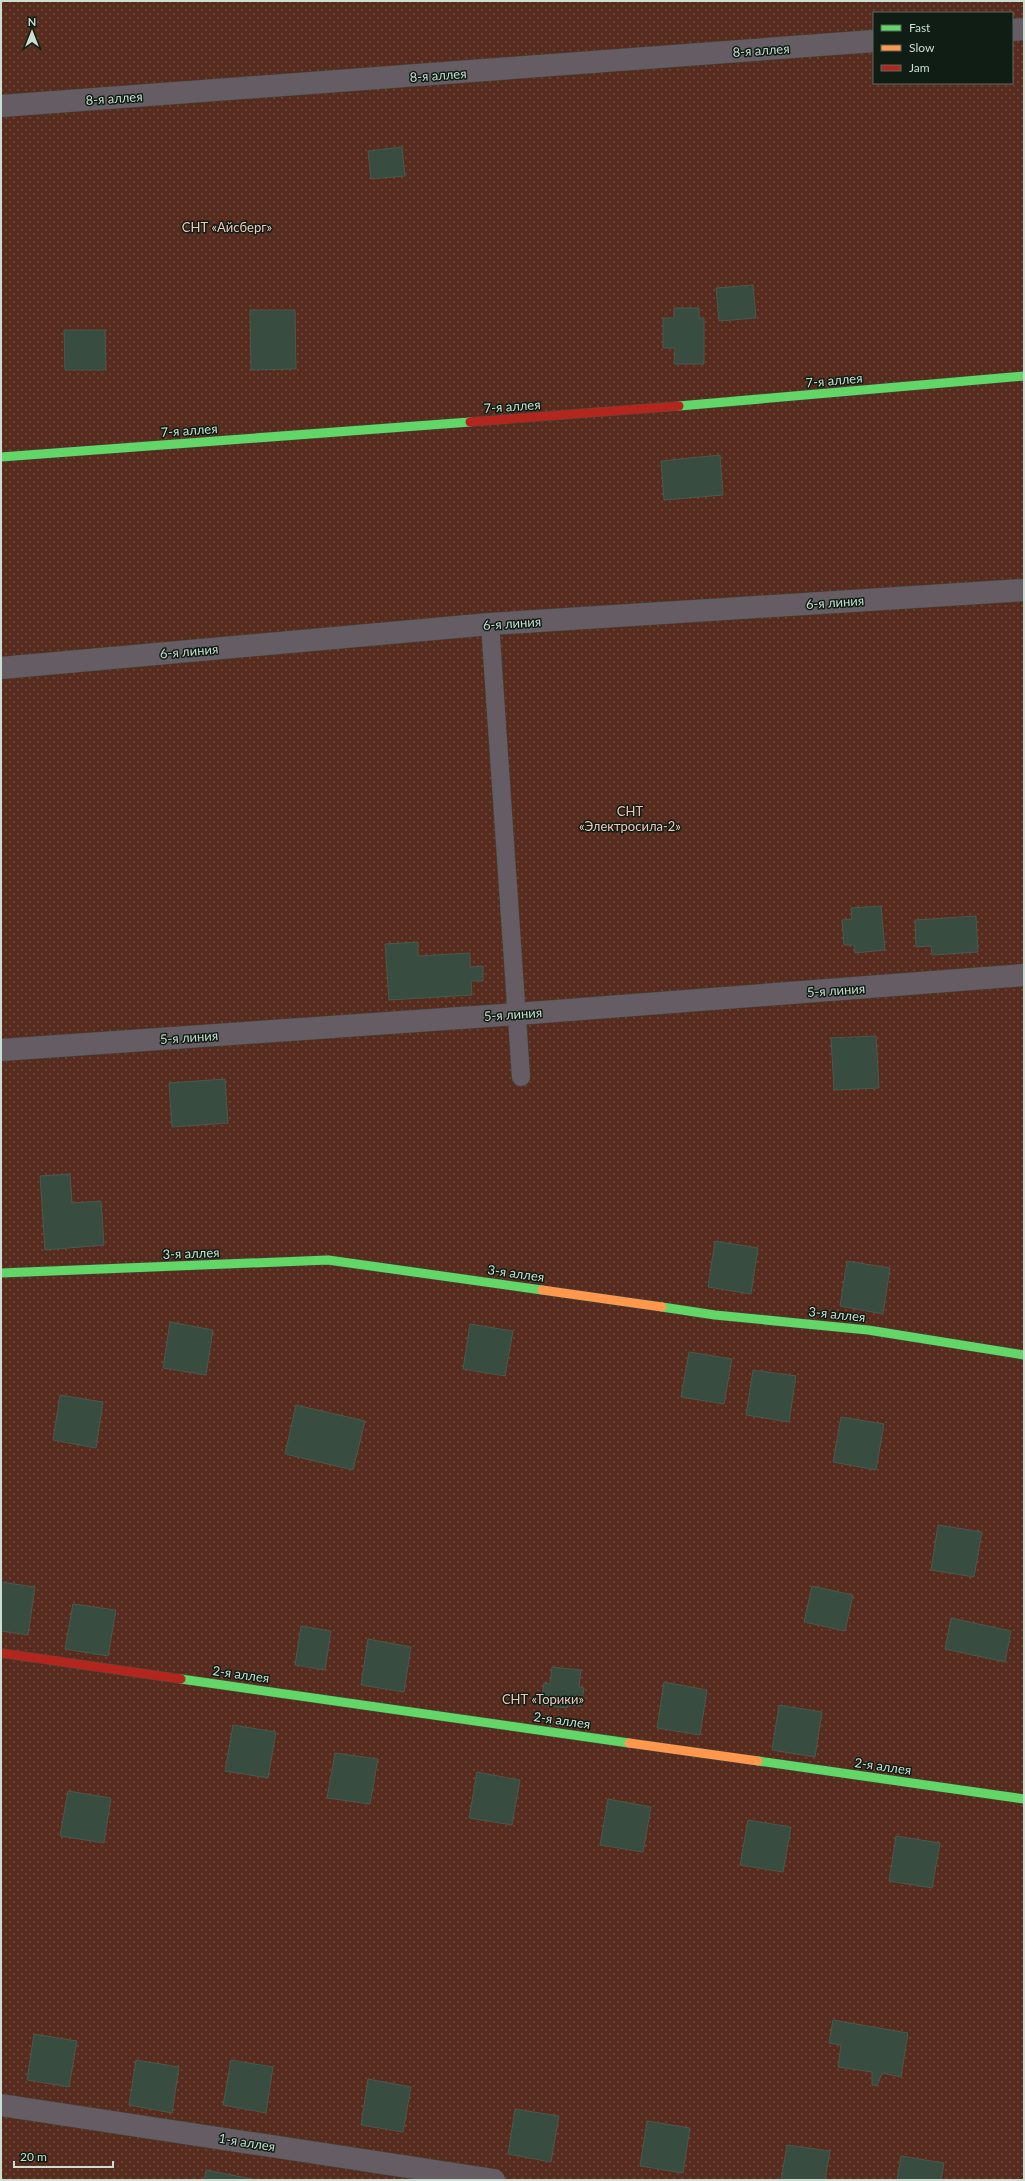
<svg xmlns="http://www.w3.org/2000/svg" width="1025" height="2181" viewBox="0 0 1025 2181" font-family="Lato,sans-serif">
	<style>
		.grass { fill: url(#grass-dots); fill-rule: evenodd }
		.building { fill: #384c40; stroke: #49594f }
		.lines { fill: none; stroke-linecap: round; stroke-linejoin: round }
		.lane-casing { stroke: #3d4c43; stroke-width: 19 }
		.street-casing { stroke: #3d4c43; stroke-width: 23 }
		.fast-casing { stroke: #3d4c43; stroke-width: 10 }
		.slow-casing { stroke: #3d4c43; stroke-width: 10 }
		.jam-casing { stroke: #3d4c43; stroke-width: 10 }
		.lane { stroke: #665c64; stroke-width: 18 }
		.street { stroke: #665c64; stroke-width: 22 }
		.fast { stroke: #63d668; stroke-width: 9 }
		.slow { stroke: #ff974d; stroke-width: 9 }
		.jam { stroke: #b3261e; stroke-width: 9 }
		.labels { text-anchor: middle; dominant-baseline: central; stroke-width: 3; stroke-linejoin: round; paint-order: stroke }
		.street-label { font-size: 13px; fill: #cbded1; stroke: #0f1d14 }
		.park-label { font-size: 13px; fill: #f3c7bb; stroke: #0f1d14 }
	</style>
	<defs>
		<pattern id="grass-dots" width="8" height="8" patternUnits="userSpaceOnUse"><rect width="8" height="8" fill="#572c1e"/><path d="M2 2h.1M6 6h.1" fill="none" stroke="#6e4a3e" stroke-width="1.8" stroke-linecap="round"/></pattern>
	</defs>
	<rect width="100%" height="100%" fill="#203227"/>
	<!-- grass -->
	<g class="grass">
		<path d="M1 1H1024V2180H494L1 2105ZM874 13H1012V83H874Z"/>
		<path d="M1 2108 440 2180H1Z"/>
	</g>
	<!-- building -->
	<g class="building">
		<path d="M402 147 405 176 371 179 368 151Z"/>
		<path d="M753 285 756 318 719 321 716 288Z"/>
		<path d="M674 308H699V318H704V364H674L675 348H663V318H674Z"/>
		<path d="M250 310H295L296 369 251 370Z"/>
		<path d="M64 330H105L106 370H65Z"/>
		<path d="M720 455 723 495 664 500 661 461Z"/>
		<path d="M881 906 885 950 855 953 854 945H844L842 920 852 919 851 908Z"/>
		<path d="M976 916 978 952 932 955 931 946 916 947 915 920Z"/>
		<path d="M418 942V956L470 953V967L483 966V981H471L472 995 389 1000 385 944Z"/>
		<path d="M876 1036 879 1088 834 1090 831 1038Z"/>
		<path d="M225 1079 228 1123 172 1127 169 1083Z"/>
		<path d="M70 1174 72 1203 101 1201 104 1245 45 1250 40 1176Z"/>
		<path d="M715 1241 758 1248 751 1294 708 1287Z"/>
		<path d="M847 1261 890 1268 883 1314 840 1306Z"/>
		<path d="M170 1322 213 1330 206 1375 163 1368Z"/>
		<path d="M470 1324 513 1331 505 1376 463 1369Z"/>
		<path d="M689 1352 732 1359 724 1404 681 1397Z"/>
		<path d="M753 1370 796 1376 789 1422 746 1415Z"/>
		<path d="M60 1395 103 1402 96 1448 53 1440Z"/>
		<path d="M296 1405 365 1421 353 1470 285 1454Z"/>
		<path d="M841 1417 884 1424 876 1470 833 1462Z"/>
		<path d="M938 1525 982 1532 974 1577 931 1570Z"/>
		<path d="M1 1582 35 1587 28 1635 1 1631Z"/>
		<path d="M812 1586 853 1595 845 1631 804 1622Z"/>
		<path d="M73 1604 116 1610 108 1656 65 1649Z"/>
		<path d="M951 1618 1011 1631 1005 1662 945 1649Z"/>
		<path d="M301 1626 331 1631 325 1670 295 1665Z"/>
		<path d="M368 1639 411 1647 404 1692 361 1685Z"/>
		<path d="M552 1667 581 1670 579 1687 584 1688 581 1706 568 1705 567 1708 541 1705 544 1683 550 1684Z"/>
		<path d="M664 1682 707 1690 700 1735 657 1728Z"/>
		<path d="M779 1705 822 1712 815 1757 772 1750Z"/>
		<path d="M233 1725 276 1732 268 1778 225 1771Z"/>
		<path d="M335 1753 378 1759 370 1804 327 1798Z"/>
		<path d="M477 1772 520 1780 512 1825 469 1818Z"/>
		<path d="M68 1791 111 1798 104 1843 60 1836Z"/>
		<path d="M608 1799 651 1807 643 1852 600 1845Z"/>
		<path d="M748 1820 791 1827 783 1872 740 1865Z"/>
		<path d="M896 1836 940 1843 932 1888 889 1881Z"/>
		<path d="M833 2020 908 2033 901 2077 882 2073 877 2086 872 2085V2072L838 2067 841 2045 829 2043Z"/>
		<path d="M34 2034 77 2041 69 2087 27 2080Z"/>
		<path d="M136 2060 179 2067 172 2113 129 2105Z"/>
		<path d="M231 2060 273 2067 266 2113 223 2105Z"/>
		<path d="M368 2079 411 2087 403 2132 361 2125Z"/>
		<path d="M515 2109 559 2116 551 2162 508 2154Z"/>
		<path d="M647 2121 690 2128 683 2173 640 2166Z"/>
		<path d="M787 2145 830 2151 825 2180H781Z"/>
		<path d="M901 2156 944 2163 941 2180H897Z"/>
		<path d="M206 2170 257 2180H204Z"/>
	</g>
	<g class="lines">
		<!-- lane casing -->
		<g class="lane-casing">
			<path id="lane" d="M490 624 521 1077"/>
		</g>
		<!-- street casing -->
		<g class="street-casing">
			<g id="street">
				<path d="M1012 30 1024 29"/>
				<path d="M1 106 874 41"/>
				<path d="M1 668 490 624 1024 590"/>
				<path d="M1 1050 517 1014 1024 975"/>
				<path d="M1 2105 494 2180"/>
			</g>
		</g>
		<!-- fast casing -->
		<g class="fast-casing">
			<g id="fast">
				<path d="M679 406 1024 376"/>
				<path d="M1 457 470 422"/>
				<path d="M1 1273 328 1260 542 1290"/>
				<path d="M662 1307 715 1315 868 1330 1024 1355"/>
				<path d="M181 1679 629 1743"/>
				<path d="M758 1761 1024 1799"/>
			</g>
		</g>
		<!-- slow casing -->
		<g class="slow-casing">
			<g id="slow">
				<path d="M542 1290 662 1307"/>
				<path d="M629 1743 758 1761"/>
			</g>
		</g>
		<!-- jam casing -->
		<g class="jam-casing">
			<g id="jam">
				<path d="M470 422 679 406"/>
				<path d="M1 1653 181 1679"/>
			</g>
		</g>
		<!-- lane -->
		<use href="#lane" class="lane"/>
		<!-- street -->
		<use href="#street" class="street"/>
		<!-- fast -->
		<use href="#fast" class="fast"/>
		<!-- slow -->
		<use href="#slow" class="slow"/>
		<!-- jam -->
		<use href="#jam" class="jam"/>
	</g>
	<g class="labels">
		<!-- street labels -->
		<g class="street-label">
			<text transform="translate(761 50) rotate(-4)">8-я аллея</text>
			<text transform="translate(438 75) rotate(-4)">8-я аллея</text>
			<text transform="translate(114 98) rotate(-4)">8-я аллея</text>
			<text transform="translate(834 380) rotate(-5)">7-я аллея</text>
			<text transform="translate(512 406) rotate(-4)">7-я аллея</text>
			<text transform="translate(189 430) rotate(-4)">7-я аллея</text>
			<text transform="translate(835 602) rotate(-4)">6-я линия</text>
			<text transform="translate(512 623) rotate(-4)">6-я линия</text>
			<text transform="translate(189 651) rotate(-5)">6-я линия</text>
			<text transform="translate(836 990) rotate(-4)">5-я линия</text>
			<text transform="translate(513 1014) rotate(-4)">5-я линия</text>
			<text transform="translate(189 1037) rotate(-4)">5-я линия</text>
			<text transform="translate(191 1253) rotate(-2)">3-я аллея</text>
			<text transform="translate(516 1273) rotate(8)">3-я аллея</text>
			<text transform="translate(837 1314) rotate(6)">3-я аллея</text>
			<text transform="translate(241 1674) rotate(8)">2-я аллея</text>
			<text transform="translate(562 1720) rotate(8)">2-я аллея</text>
			<text transform="translate(883 1766) rotate(8)">2-я аллея</text>
			<text transform="translate(247 2142) rotate(9)">1-я аллея</text>
		</g>
		<!-- park labels -->
		<g class="park-label">
			<text x="227" y="227">СНТ «Айсберг»</text>
			<text x="630" y="811">СНТ<tspan x="630" dy="15">«Электросила-2»</tspan></text>
			<text x="543" y="1699">СНТ «Торики»</text>
		</g>
	</g>
	<!-- border -->
	<rect width="1025" height="2181" fill="none" stroke="#cbded1" stroke-width="4"/>
	<!-- legend -->
	<rect x="873" y="12" width="140" height="72" fill="#0f1d14" stroke="#5a6a60"/>
	<rect x="881" y="25" width="20" height="6" fill="#63d668" stroke="#5a6a60"/>
	<text x="909" y="32" font-size="12" fill="#cbded1">Fast</text>
	<rect x="881" y="45" width="20" height="6" fill="#ff974d" stroke="#5a6a60"/>
	<text x="909" y="52" font-size="12" fill="#cbded1">Slow</text>
	<rect x="881" y="65" width="20" height="6" fill="#b3261e" stroke="#5a6a60"/>
	<text x="909" y="72" font-size="12" fill="#cbded1">Jam</text>
	<!-- north arrow -->
	<g transform="translate(32 32)" stroke="#0f1d14" stroke-width="3" paint-order="stroke">
	<path d="M0-3L7 15L0 10L-7 15Z" fill="#cbded1"/>
	<text y="-6" font-size="11" font-weight="bold" text-anchor="middle" fill="#cbded1">N</text>
	</g>
	<!-- scale -->
	<path d="M14 2161v6h99v-6" fill="none" stroke="#cbded1" stroke-width="2"/>
	<text x="20" y="2161" font-size="12" fill="#cbded1" stroke="#0f1d14" stroke-width="3" paint-order="stroke">20 m</text>
</svg>
